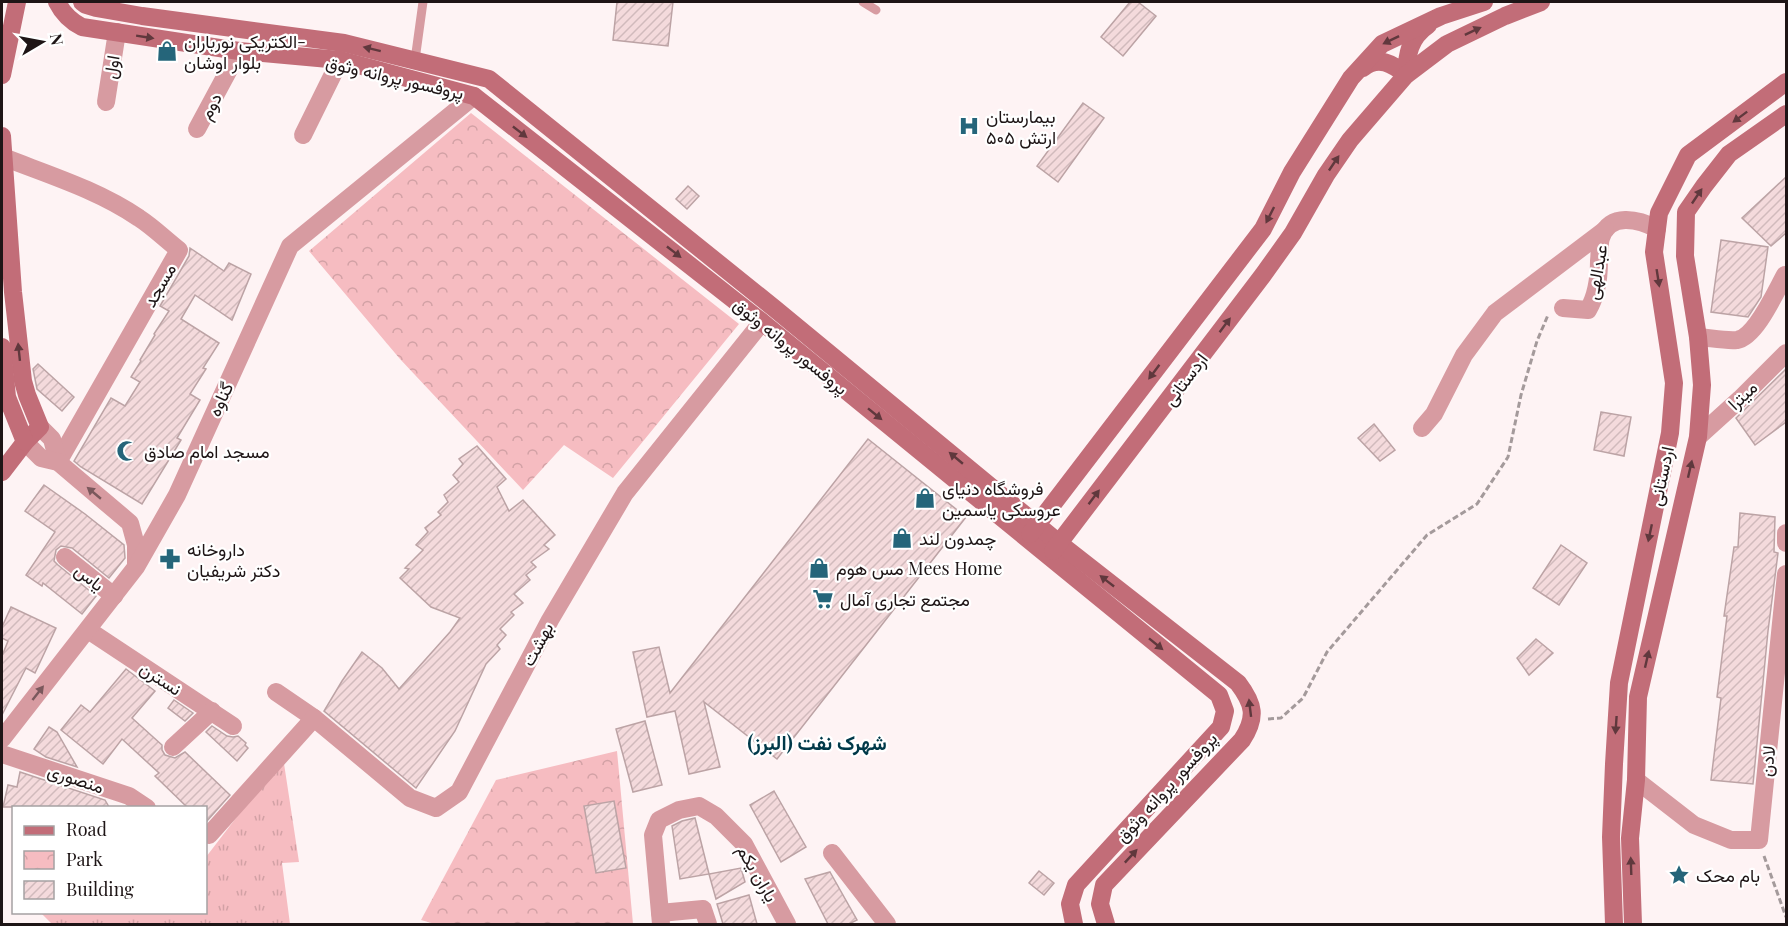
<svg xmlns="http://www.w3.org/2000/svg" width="1788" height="926" viewBox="0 0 1788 926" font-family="'Playfair Display',Vazirmatn,serif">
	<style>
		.grass { fill: url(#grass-tufts) }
		.park { fill: url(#park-crowns) }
		.building { fill: url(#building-hatch); stroke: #bca3a5; stroke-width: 1.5 }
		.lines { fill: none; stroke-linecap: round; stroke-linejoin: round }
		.path { stroke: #a49a9b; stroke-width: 3; stroke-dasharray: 6 3; stroke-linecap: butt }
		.service { stroke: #d79ba1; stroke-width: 9 }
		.minor { stroke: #d79ba1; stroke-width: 18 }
		.secondary { stroke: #c26d78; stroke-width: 18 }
		.oneway { fill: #60383d }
		.oneway2 { fill: #7a585c }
		.labels { text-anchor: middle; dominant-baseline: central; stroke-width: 4.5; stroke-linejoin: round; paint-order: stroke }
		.poi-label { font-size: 18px; fill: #1e1516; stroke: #fff; text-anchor: start }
		.street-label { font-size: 18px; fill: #1e1516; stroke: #fff }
		.neighbourhood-label { font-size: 20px; font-weight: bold; fill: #003949; stroke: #fff }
	</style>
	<defs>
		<pattern id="grass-tufts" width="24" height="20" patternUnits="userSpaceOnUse" patternTransform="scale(1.5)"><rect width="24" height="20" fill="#f6bcc1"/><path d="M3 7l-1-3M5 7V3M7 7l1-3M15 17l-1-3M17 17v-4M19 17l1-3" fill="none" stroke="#d2a1a5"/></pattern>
		<pattern id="park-crowns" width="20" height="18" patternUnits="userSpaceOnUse" patternTransform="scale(1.5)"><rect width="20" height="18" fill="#f6bcc1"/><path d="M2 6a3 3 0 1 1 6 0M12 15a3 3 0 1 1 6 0" fill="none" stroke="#d2a1a5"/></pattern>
		<pattern id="building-hatch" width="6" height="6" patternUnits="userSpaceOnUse" patternTransform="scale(1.5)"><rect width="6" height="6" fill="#f4dadc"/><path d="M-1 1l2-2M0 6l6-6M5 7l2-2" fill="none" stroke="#d1babc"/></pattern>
	</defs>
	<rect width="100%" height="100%" fill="#fef3f4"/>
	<!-- grass -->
	<path class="grass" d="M283 757 299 862 282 863 290 924H52L41 913 206 912V857Z"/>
	<!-- park -->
	<g class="park">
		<path d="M471 113 739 324 613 478 564 445 523 490 400 359 309 251Z"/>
		<path d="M617 751 633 924H435L421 920 496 780Z"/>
	</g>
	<!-- building -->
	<g class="building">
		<path d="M617 2H673L668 46 613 40Z"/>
		<path d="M1130 2H1138L1156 16 1123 56 1101 37Z"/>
		<path d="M1083 103 1104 118 1058 182 1037 166Z"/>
		<path d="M1786 177V233L1771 246 1742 218Z"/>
		<path d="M688 186 699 196 687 209 676 199Z"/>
		<path d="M1721 240 1768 247 1761 297 1748 317 1711 312Z"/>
		<path d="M190 248 224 271 229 263 251 274 232 320 195 295 181 319 219 343 203 368 206 369 190 394 200 400 177 438 181 440 142 504 81 467 74 461 111 398 125 406 140 382 131 377 141 361 140 360 155 335 154 334 169 311 160 306 189 256Z"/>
		<path d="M38 364 74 397 62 411 37 389 33 369Z"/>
		<path d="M1786 369V422L1755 445 1736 418Z"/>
		<path d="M1601 412 1631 417 1624 456 1594 450Z"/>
		<path d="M1374 424 1395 450 1380 461 1358 438Z"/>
		<path d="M868 439 966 517 777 759 704 702 720 767 689 774 675 711 647 717 633 652 659 647 670 693Z"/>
		<path d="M477 446 506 479 497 487 509 511 523 500 555 535 544 545 549 549 531 562 536 567 526 575 530 580 514 594 523 603 511 612 514 615 500 629 506 635 497 645 500 649 486 664 455 731 416 788 324 711 342 681 362 652 382 668 399 689 450 632 460 618 431 607 400 578 409 569 405 568 423 550 416 545 428 532 425 528 441 515 438 512 448 502 444 495 459 482 453 475 463 464 459 459Z"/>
		<path d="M44 485 85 514 124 545 125 558 109 578 72 548 61 546 56 550 54 561 58 565 96 596 82 614 43 583 42 586 26 575 55 532 25 511Z"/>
		<path d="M1740 513 1775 517 1774 552 1778 553 1768 631 1753 784 1711 780 1721 698 1717 697 1727 616H1724L1734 547H1738Z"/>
		<path d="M1561 545 1587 563 1559 605 1533 588Z"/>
		<path d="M11 607 56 628 35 673 26 668 2 715V656L8 641 2 638V627Z"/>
		<path d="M1536 639 1553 653 1529 675 1517 658Z"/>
		<path d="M126 669 155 691 132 718 162 745V750L165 755 175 758 185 752 230 795 206 822V807H187L155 776 159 773 122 739 103 764 61 730 81 705 90 712Z"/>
		<path d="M174 700 193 713 185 721 168 708Z"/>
		<path d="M645 721 662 785 633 792 616 729Z"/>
		<path d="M212 726 227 736 233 737 238 736 246 743 245 745 248 748 237 761 206 732Z"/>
		<path d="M49 727 57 732 77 767 46 757 34 749Z"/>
		<path d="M20 772 105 800 109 807H3L8 785 17 787Z"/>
		<path d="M774 791 806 847 781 862 750 805Z"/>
		<path d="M614 801 626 868 596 873 584 806Z"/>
		<path d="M695 818 709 874 680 879 672 826 682 821Z"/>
		<path d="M741 868 745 882 716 899 709 874Z"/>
		<path d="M1039 871 1054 883 1044 895 1029 883Z"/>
		<path d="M830 872 857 920 849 924H828L805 879Z"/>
		<path d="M749 895 757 924H723L717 904Z"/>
	</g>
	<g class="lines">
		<!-- path -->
		<g class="path">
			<path d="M1268 719 1281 718 1303 698 1327 652 1427 535 1477 504 1508 457 1521 395 1537 341 1548 315"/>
			<path d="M1764 856 1786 917"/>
		</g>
		<!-- service -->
		<g class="service">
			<path d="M863 2 876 10"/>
			<path d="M415 60 423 2"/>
		</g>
		<!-- minor -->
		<g class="minor">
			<path d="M106 102 117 32"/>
			<path d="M197 129 239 51"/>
			<path d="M303 135 340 60"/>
			<path d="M3 157C49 175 98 190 139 218 153 227 165 239 179 250L58 462"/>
			<path d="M1563 308 1588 310C1597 295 1599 278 1599 261 1600 253 1599 244 1601 238 1609 212 1639 219 1657 229"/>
			<path d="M1698 337C1711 338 1725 341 1737 340 1756 337 1776 291 1785 275"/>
			<path d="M40 427 52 439 58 462"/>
			<path d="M1422 428 1434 414 1464 355 1495 313 1605 230"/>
			<path d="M1698 437 1740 399 1786 353"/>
			<path d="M25 442 41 458 58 462 130 523 136 545V565"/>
			<path d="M1786 533V543"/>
			<path d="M65 557 114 596"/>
			<path d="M88 630 233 726"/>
			<path d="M276 692 314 718 410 798 436 808 459 792 550 620 625 493 762 322"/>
			<path d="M2 739 136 567 177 495 290 246 474 96"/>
			<path d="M173 747 212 711"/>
			<path d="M2 754 129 796 147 808"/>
			<path d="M1636 780 1694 825 1731 840H1759L1786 574"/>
			<path d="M209 835 314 718"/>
			<path d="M832 853 887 924"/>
			<path d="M660 913 703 909 708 924"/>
			<path d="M661 924 653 835 659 820 679 810 699 806 716 816 744 844 787 924"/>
		</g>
		<!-- secondary -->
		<g class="secondary">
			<path d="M57 2C63 14 70 21 82 27L239 51 340 60 474 96 762 322 1219 695 1225 711 1221 727 1076 885 1070 904 1074 924"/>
			<path d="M82 2 86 5 96 8 142 16 344 43 489 79 774 308 1059 543 1238 683C1254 704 1257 717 1242 740L1104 885 1100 904 1106 924"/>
			<path d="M1363 68C1378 55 1393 64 1406 75 1407 55 1409 38 1428 25"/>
			<path d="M2 75 17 2"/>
			<path d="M2 136 13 292 23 381 27 395 40 427 25 442 2 472"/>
			<path d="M2 347 7 397 25 442"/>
			<path d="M1030 534 1263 229 1292 172 1351 78 1382 44 1441 16 1484 2"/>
			<path d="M1053 551 1263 275 1293 233 1326 175 1350 140 1406 75 1447 44 1505 16 1541 2"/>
			<path d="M1614 924 1611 837 1614 764 1619 683 1670 433 1674 383 1654 252 1659 213 1688 155 1786 82"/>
			<path d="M1633 924 1630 838 1636 780 1638 697 1698 437 1702 385 1698 337 1685 256 1686 212 1704 186 1729 154 1786 114"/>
		</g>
	</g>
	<!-- one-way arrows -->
	<defs><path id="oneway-solid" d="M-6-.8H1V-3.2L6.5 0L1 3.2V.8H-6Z" transform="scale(1.5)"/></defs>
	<g class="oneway">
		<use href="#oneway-solid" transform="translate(1473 31) rotate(-25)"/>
		<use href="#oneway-solid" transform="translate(145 37) rotate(9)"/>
		<use href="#oneway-solid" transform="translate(1391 40) rotate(154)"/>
		<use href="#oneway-solid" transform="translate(372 49) rotate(-166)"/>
		<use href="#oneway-solid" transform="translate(1740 117) rotate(143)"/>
		<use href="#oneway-solid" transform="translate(520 132) rotate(38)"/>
		<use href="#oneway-solid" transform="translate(1334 163) rotate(-56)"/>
		<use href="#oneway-solid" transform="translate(1697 196) rotate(-56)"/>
		<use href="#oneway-solid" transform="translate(1270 215) rotate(117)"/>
		<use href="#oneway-solid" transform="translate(674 252) rotate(38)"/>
		<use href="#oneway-solid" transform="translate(1658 278) rotate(81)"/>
		<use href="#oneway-solid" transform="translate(1225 325) rotate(-53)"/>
		<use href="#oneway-solid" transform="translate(19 352) rotate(-96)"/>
		<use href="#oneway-solid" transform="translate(1154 372) rotate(127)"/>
		<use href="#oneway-solid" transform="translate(875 414) rotate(39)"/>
		<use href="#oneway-solid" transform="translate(956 458) rotate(-140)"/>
		<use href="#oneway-solid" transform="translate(1690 469) rotate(-77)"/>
		<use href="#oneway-solid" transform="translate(1094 497) rotate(-53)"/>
		<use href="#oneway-solid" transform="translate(1650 533) rotate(102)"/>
		<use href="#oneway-solid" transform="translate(1107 581) rotate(-142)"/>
		<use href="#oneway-solid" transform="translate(1156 644) rotate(39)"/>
		<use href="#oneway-solid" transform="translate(1647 659) rotate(-77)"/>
		<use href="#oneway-solid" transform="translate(1250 708) rotate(-97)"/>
		<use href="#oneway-solid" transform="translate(1616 725) rotate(94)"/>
		<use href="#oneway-solid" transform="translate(1131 856) rotate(-47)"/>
		<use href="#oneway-solid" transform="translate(1631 866) rotate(-92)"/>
	</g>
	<g class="oneway2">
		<use href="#oneway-solid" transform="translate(94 493) rotate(-140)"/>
		<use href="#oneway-solid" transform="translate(38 693) rotate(-52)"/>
	</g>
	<!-- icons -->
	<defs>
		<g id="shop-bare" transform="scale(1.62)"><path d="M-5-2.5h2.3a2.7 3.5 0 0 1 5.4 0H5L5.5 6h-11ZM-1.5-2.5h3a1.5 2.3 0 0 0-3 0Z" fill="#25657a" stroke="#fff" stroke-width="2.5" paint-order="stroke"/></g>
		<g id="hospital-bare" transform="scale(1.62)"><path d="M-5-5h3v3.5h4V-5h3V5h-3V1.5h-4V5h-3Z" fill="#25657a" stroke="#fff" stroke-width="2.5" paint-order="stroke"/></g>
		<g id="mosque-bare" transform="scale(1.62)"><path d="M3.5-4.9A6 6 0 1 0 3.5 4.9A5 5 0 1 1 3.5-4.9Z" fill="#25657a" stroke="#fff" stroke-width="2.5" paint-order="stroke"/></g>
		<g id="pharmacy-bare" transform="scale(1.62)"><path d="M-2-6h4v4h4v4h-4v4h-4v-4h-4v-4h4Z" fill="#25657a" stroke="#fff" stroke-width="2.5" paint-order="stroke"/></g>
		<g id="supermarket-bare" transform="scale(1.62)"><path d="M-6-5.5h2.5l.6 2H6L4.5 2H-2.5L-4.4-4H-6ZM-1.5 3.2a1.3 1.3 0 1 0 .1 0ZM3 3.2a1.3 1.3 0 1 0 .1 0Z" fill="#25657a" stroke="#fff" stroke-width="2.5" paint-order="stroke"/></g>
		<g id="sight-bare" transform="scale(1.62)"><path d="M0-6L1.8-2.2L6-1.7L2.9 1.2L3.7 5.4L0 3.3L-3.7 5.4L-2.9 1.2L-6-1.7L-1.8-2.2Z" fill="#25657a" stroke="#fff" stroke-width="2.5" paint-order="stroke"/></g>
	</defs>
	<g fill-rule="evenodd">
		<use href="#shop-bare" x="167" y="51"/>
		<use href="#hospital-bare" x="969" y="126"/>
		<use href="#mosque-bare" x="127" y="451"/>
		<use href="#shop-bare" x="925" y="498"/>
		<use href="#shop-bare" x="902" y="538"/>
		<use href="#pharmacy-bare" x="170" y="559"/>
		<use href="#shop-bare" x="819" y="568"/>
		<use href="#supermarket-bare" x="823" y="599"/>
		<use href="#sight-bare" x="1679" y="875"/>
	</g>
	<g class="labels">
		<!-- poi labels -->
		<g class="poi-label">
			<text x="184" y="41">الکتریکی نورباران-<tspan x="184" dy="21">بلوار اوشان</tspan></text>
			<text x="986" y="116">بیمارستان<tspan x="986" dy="21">۵۰۵ ارتش</tspan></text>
			<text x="144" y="451">مسجد امام صادق</text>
			<text x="942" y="488">فروشگاه دنیای<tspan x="942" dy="21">عروسکی یاسمین</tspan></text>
			<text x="919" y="538">چمدون لند</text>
			<text x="187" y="549">داروخانه<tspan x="187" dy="21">دکتر شریفیان</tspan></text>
			<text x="836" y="568">مس هوم Mees Home</text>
			<text x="840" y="599">مجتمع تجاری آمال</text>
			<text x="1696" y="875">بام محک</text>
		</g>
		<!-- street labels -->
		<g class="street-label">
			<text transform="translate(111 67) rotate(-81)">اول</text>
			<text transform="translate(395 77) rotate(13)">پروفسور پروانه وثوق</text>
			<text transform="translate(210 106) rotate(-62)">دوم</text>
			<text transform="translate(1596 272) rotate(-80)">عبدالهی</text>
			<text transform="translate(159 285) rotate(-60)">مسجد</text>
			<text transform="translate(791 346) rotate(39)">پروفسور پروانه وثوق</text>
			<text transform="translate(1185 379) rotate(-53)">اردستانی</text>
			<text transform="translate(1742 395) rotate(-44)">میترا</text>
			<text transform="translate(220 399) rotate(-65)">گناوه</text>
			<text transform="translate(1661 476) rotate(-78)">اردستانی</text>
			<text transform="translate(90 577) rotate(39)">یاس</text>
			<text transform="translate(537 644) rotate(-62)">بهشت</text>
			<text transform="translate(161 678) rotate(33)">نسترن</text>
			<text transform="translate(1767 761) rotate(-84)">لادن</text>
			<text transform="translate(76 778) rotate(18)">منصوری</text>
			<text transform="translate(1166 787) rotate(-48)">پروفسور پروانه وثوق</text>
			<text transform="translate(758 873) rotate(60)">یاران یکم</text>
		</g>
		<!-- neighbourhood labels -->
		<g class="neighbourhood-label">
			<text x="817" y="741">شهرک نفت (البرز)</text>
		</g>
	</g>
	<!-- border -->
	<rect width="1788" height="926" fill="none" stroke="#1e1516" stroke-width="6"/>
	<!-- legend -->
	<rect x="12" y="806" width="195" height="108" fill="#ffffff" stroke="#a5a1a2" stroke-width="1.5"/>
	<rect x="24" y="826" width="30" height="9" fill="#c26d78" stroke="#a5a1a2" stroke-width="1.5"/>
	<text x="66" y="836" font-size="18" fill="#1e1516">Road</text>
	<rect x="24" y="851" width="30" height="18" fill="url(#park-crowns)" stroke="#a5a1a2" stroke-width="1.5"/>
	<text x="66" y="866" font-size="18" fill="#1e1516">Park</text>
	<rect x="24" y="881" width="30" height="18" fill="url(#building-hatch)" stroke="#a5a1a2" stroke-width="1.5"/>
	<text x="66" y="896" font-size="18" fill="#1e1516">Building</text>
	<!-- north arrow -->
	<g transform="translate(42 42) rotate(80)" stroke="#ffffff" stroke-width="4.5" paint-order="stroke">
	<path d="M0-4.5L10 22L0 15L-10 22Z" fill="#1e1516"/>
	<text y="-9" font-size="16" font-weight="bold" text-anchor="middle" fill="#1e1516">N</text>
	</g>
</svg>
